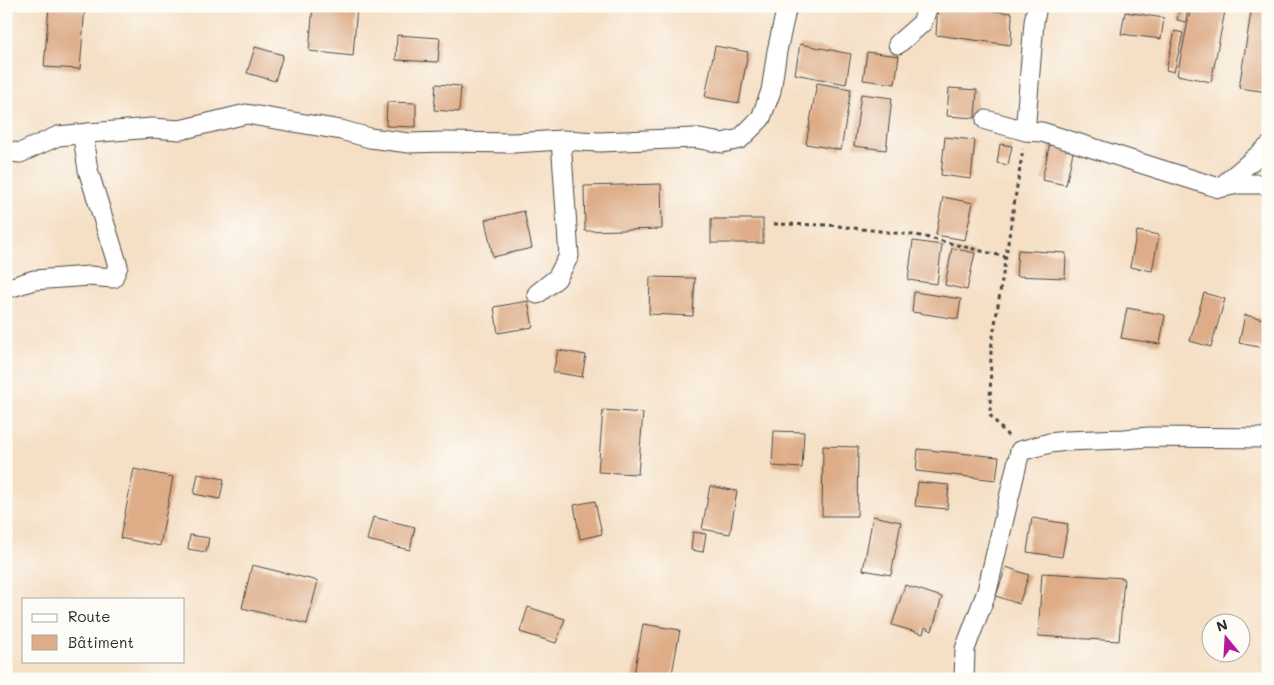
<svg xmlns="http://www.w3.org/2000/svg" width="1274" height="685" viewBox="0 0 1274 685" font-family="Mali,sans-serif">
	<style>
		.building { fill: #dead88 }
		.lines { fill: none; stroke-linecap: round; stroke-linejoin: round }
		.minor-casing { stroke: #494642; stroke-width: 21 }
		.path { stroke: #494642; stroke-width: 3; stroke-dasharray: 4 4; stroke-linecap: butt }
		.minor { stroke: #fff; stroke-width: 19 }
	</style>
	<rect width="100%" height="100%" fill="#fdfcf7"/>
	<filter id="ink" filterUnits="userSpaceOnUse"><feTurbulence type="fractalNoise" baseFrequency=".02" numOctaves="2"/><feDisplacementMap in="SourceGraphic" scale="10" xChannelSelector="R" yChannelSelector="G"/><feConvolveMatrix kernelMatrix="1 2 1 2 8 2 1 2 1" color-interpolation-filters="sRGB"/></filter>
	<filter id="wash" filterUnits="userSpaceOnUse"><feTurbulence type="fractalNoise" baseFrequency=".0096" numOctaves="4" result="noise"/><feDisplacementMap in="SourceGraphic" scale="20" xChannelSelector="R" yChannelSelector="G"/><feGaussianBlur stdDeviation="1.12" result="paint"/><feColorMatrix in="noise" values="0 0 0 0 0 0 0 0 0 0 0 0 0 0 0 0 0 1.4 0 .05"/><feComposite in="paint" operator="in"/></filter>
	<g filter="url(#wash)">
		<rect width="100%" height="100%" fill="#f5dfc5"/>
		<g id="blocks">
			<!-- building -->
			<g class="building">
				<path d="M49 6H85L80 69 44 67Z"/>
				<path d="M313 6H357L353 56 309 51Z"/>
				<path d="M938 6H950L1012 13 1011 45 936 35Z"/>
				<path d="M1180 6H1188L1186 22 1177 20Z"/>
				<path d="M1191 6H1226L1211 82 1177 75Z"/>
				<path d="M1252 6H1268V92L1239 88Z"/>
				<path d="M1125 12 1164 18 1161 39 1121 34Z"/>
				<path d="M1175 31 1183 33 1174 72 1166 70Z"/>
				<path d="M397 35 440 38 438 62 396 60Z"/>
				<path d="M800 44 851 54 846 84 795 74Z"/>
				<path d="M715 46 748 52 739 103 705 97Z"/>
				<path d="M255 47 283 55 275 81 247 73Z"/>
				<path d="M867 52 899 56 895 84 863 80Z"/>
				<path d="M817 83 851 89 841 150 806 144Z"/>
				<path d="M436 84 461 86 459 112 434 110Z"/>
				<path d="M949 88 977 90 975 118 947 116Z"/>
				<path d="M861 94 892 98 886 150 854 146Z"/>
				<path d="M387 102 416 103V127L386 126Z"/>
				<path d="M945 137 975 140 971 179 941 175Z"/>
				<path d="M1050 142 1074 147 1066 185 1042 180Z"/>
				<path d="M1000 144 1012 146 1008 165 997 163Z"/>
				<path d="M661 184 662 229 585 231 584 186Z"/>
				<path d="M943 197 973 203 965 240 936 235Z"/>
				<path d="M524 211 532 248 493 257 485 220Z"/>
				<rect x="711" y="219" width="52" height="24"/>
				<path d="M1137 231 1159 235 1152 271 1130 267Z"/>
				<path d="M913 241 942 245 937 284 908 280Z"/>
				<path d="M952 248 975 253 967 290 945 285Z"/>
				<path d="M1018 250 1066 253 1065 278 1016 276Z"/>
				<path d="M650 277 695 278 693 316 649 314Z"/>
				<path d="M914 292 961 299 958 319 912 312Z"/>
				<path d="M1204 293 1225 299 1211 347 1190 341Z"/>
				<path d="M528 301 533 327 498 333 494 307Z"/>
				<path d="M1127 308 1165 315 1160 344 1121 338Z"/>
				<path d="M1245 315 1268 320V349L1239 343Z"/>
				<path d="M558 350 586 355 582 377 553 372Z"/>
				<path d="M603 410 643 413 638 474 598 472Z"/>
				<path d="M774 431 804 432 802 468 772 466Z"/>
				<path d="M823 446 858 447 857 516H822Z"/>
				<path d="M918 449 999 457 996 480 916 471Z"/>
				<path d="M134 469 173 477 160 546 120 538Z"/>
				<path d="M198 474 224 479 220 499 194 494Z"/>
				<path d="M918 482 949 485 947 509 915 506Z"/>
				<path d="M710 486 737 491 730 534 702 529Z"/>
				<path d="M595 501 602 534 580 539 574 505Z"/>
				<path d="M873 516 901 522 891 575 863 570Z"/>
				<path d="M373 517 415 527 410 550 367 540Z"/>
				<path d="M1032 518 1068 524 1062 557 1027 552Z"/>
				<path d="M693 532 706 534 703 552 691 550Z"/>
				<path d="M190 535 209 538 206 552 188 549Z"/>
				<path d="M252 565 318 581 307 624 242 608Z"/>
				<path d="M1006 567 1029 575 1019 604 996 596Z"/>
				<path d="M1042 573 1124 578 1119 641 1038 636Z"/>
				<path d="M905 585 942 597 932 631 925 627 923 634 892 625Z"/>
				<path d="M528 607 565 619 556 643 520 632Z"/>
				<path d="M643 624 680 630 671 679H633Z"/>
			</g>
		</g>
	</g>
	<g filter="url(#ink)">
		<use href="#blocks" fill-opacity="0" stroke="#494642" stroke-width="1"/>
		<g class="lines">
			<!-- minor casing -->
			<g class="minor-casing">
				<g id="minor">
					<path d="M898 44 922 23 928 6"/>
					<path d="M986 120 1026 131 1042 132 1219 188 1238 184H1268"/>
					<path d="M1026 131V121L1034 22 1037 6"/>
					<path d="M6 151 20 153 58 136 89 133"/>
					<path d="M1222 186 1268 147"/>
					<path d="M6 289 34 280 89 276 113 278 118 266 88 170 84 144 89 133 152 128 180 130 246 114 341 130 370 138 409 143 445 142 514 143 561 140"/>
					<path d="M537 294 557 278 569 256 561 140 600 142 694 138 722 143 740 139 761 118 771 91 777 51 787 6"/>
					<path d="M964 679 965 649 987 591 1020 451 1050 443 1066 441 1124 439 1149 437 1268 438"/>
				</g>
			</g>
			<!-- path -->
			<g class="path">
				<path d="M774 224 829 225 921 236 1006 257"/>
				<path d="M1008 436 990 415 991 349 1023 149"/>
			</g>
			<!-- minor -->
			<use href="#minor" class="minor"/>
		</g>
	</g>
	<!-- margin -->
	<rect width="1274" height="685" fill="none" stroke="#fdfcf7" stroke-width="25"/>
	<!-- legend -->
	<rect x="22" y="598" width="162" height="65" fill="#fdfcf7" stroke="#a9a8a5"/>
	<rect x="32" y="614" width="25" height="8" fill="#ffffff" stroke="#a9a8a5"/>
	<text x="68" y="622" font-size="15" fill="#2b2b2b">Route</text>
	<rect x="32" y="635" width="25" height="15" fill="#dead88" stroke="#a9a8a5"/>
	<text x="68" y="648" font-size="15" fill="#2b2b2b">Bâtiment</text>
	<!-- north arrow -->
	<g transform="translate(1226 638) rotate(342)"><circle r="24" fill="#fdfcf7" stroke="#a9a8a5"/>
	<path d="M0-4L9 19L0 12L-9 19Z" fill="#b5179e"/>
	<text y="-8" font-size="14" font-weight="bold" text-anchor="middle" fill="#2b2b2b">N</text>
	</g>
</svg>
